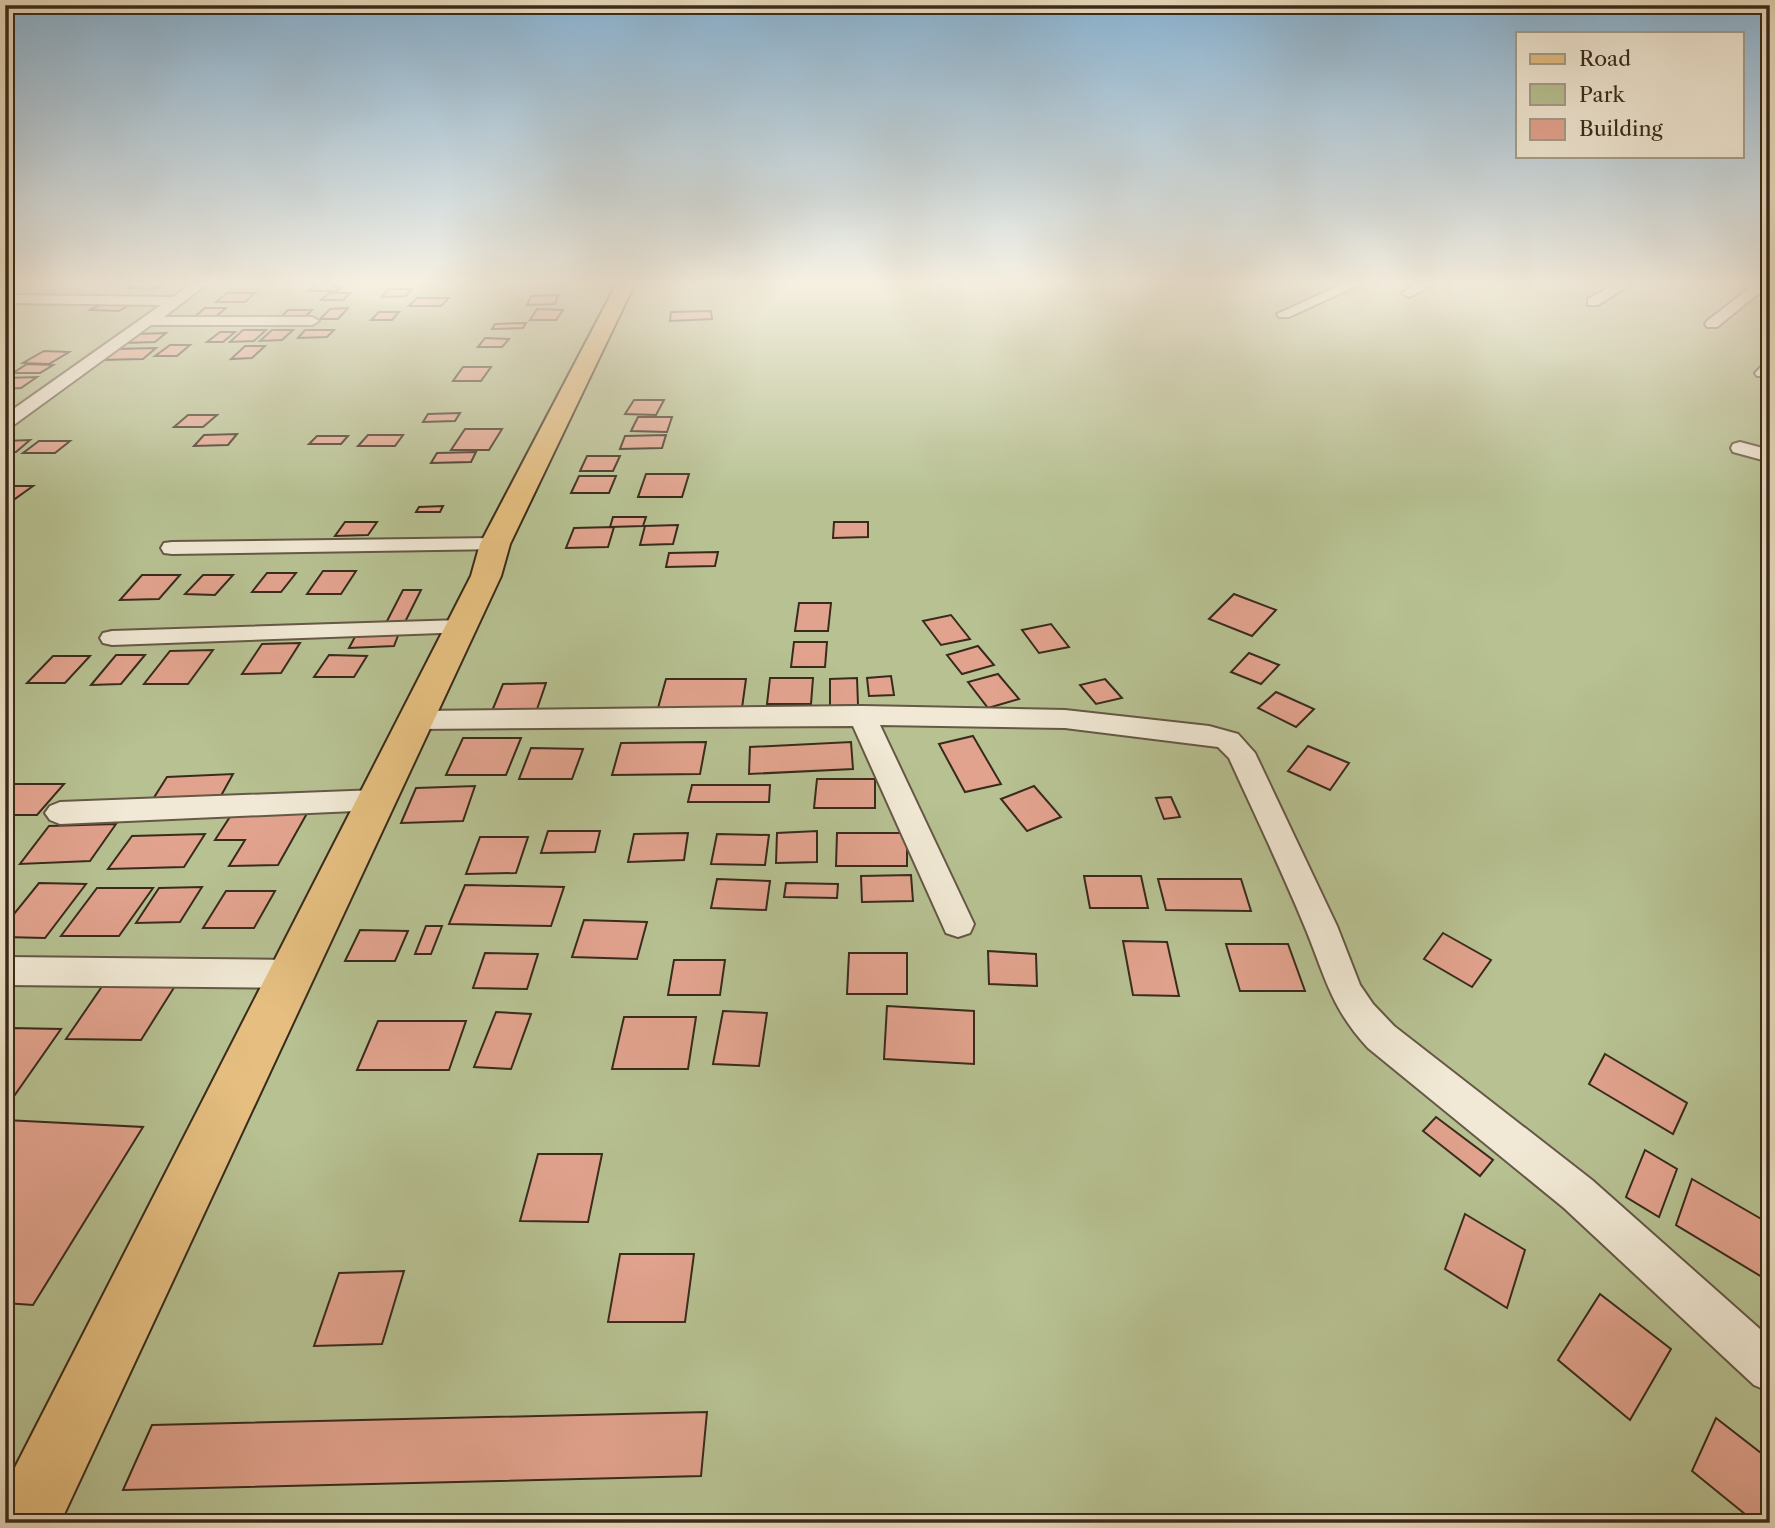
<svg xmlns="http://www.w3.org/2000/svg" width="1775" height="1528" viewBox="0 0 1775 1528" font-family="'Libre Caslon Text',serif">
	<style>
		.green { fill: #b7c192; stroke: #787657; stroke-width: 2 }
		.building { fill: #e2a38e; stroke: #392b1c; stroke-width: 2 }
		.lines { fill: none; stroke-linecap: round; stroke-linejoin: round }
		.minor-casing { stroke: #655845; stroke-width: 4 }
		.secondary-casing { stroke: #392b1c; stroke-width: 4 }
		.primary-casing { stroke: #392b1c; stroke-width: 4 }
		.minor { fill: #f1e9d5; fill-rule: evenodd }
		.secondary { fill: #f1e9d5; fill-rule: evenodd }
		.primary { fill: #e5be80; fill-rule: evenodd }
	</style>
	<rect width="100%" height="100%" fill="#eaddbf"/>
	<filter id="stains"><feTurbulence type="fractalNoise" baseFrequency=".00286" numOctaves="4"/><feColorMatrix values="0 0 0 0 .2 0 0 0 0 .09 0 0 0 0 .02 0 0 0 .5 -.17"/></filter>
	<radialGradient id="worn" r=".72"><stop offset=".6" stop-color="#630" stop-opacity="0"/><stop offset="1" stop-color="#630" stop-opacity=".3"/></radialGradient>
	<!-- green -->
	<rect class="green" x="5" y="283" width="1765" height="1240"/>
	<!-- building -->
	<g class="building">
		<path d="M135 283H164L153 289 126 288Z"/>
		<path d="M318 283H340L335 287H341L337 291H308Z"/>
		<path d="M388 289H412L406 296 382 297Z"/>
		<path d="M227 293H255L245 302H216Z"/>
		<path d="M329 293H350L343 300H321Z"/>
		<path d="M558 295 555 304 527 305 531 296Z"/>
		<path d="M417 298H449L441 306H409Z"/>
		<path d="M103 303H132L119 311 90 310Z"/>
		<path d="M205 308H226L214 318H193Z"/>
		<path d="M348 308 338 319H320L330 309Z"/>
		<path d="M537 309 563 310 556 320H530Z"/>
		<path d="M288 310H312L305 317 280 318Z"/>
		<path d="M711 311 712 319 670 321 671 312Z"/>
		<path d="M379 312H399L392 320H371Z"/>
		<path d="M526 323 523 328 492 329 495 324Z"/>
		<path d="M243 330H266L254 341 230 342Z"/>
		<path d="M272 330H293L282 340 260 341Z"/>
		<path d="M305 330H334L327 337 298 338Z"/>
		<path d="M220 332H235L223 342H207Z"/>
		<path d="M166 333 155 342 124 343 135 334Z"/>
		<path d="M485 338 509 339 502 347H478Z"/>
		<path d="M170 345H190L177 356H155Z"/>
		<path d="M245 346H265L252 358 231 359Z"/>
		<path d="M156 348 143 359 100 360 114 349Z"/>
		<path d="M44 351 69 352 49 364 23 363Z"/>
		<path d="M27 364 53 365 40 373H13Z"/>
		<path d="M463 367H491L481 381H453Z"/>
		<path d="M37 377 21 388 5 389V378Z"/>
		<path d="M634 400H664L656 415 625 414Z"/>
		<path d="M460 413 455 421 423 422 428 414Z"/>
		<path d="M188 415H217L203 427H174Z"/>
		<path d="M638 417H672L667 432 631 431Z"/>
		<path d="M465 429H502L489 450H451Z"/>
		<path d="M237 434 228 445 194 446 204 435Z"/>
		<path d="M368 435H403L395 446H358Z"/>
		<path d="M666 435 662 448 620 449 625 436Z"/>
		<path d="M317 436H348L341 444H309Z"/>
		<path d="M30 440 16 452H5V441Z"/>
		<path d="M39 441H70L55 453H23Z"/>
		<path d="M476 452 471 462 431 463 437 453Z"/>
		<path d="M587 456H620L613 471H580Z"/>
		<path d="M646 474H689L682 497H638Z"/>
		<path d="M579 476H616L609 493H571Z"/>
		<path d="M5 486H33L5 506Z"/>
		<path d="M443 506 440 512H416L419 507Z"/>
		<path d="M613 517H646L643 526 610 527Z"/>
		<path d="M345 522H377L368 535 335 536Z"/>
		<path d="M834 522H868V537L833 538Z"/>
		<path d="M678 525 673 544 640 545 645 526Z"/>
		<path d="M614 527 608 547 566 548 574 528Z"/>
		<path d="M718 552 715 566 666 567 669 553Z"/>
		<path d="M323 571H356L341 594H307Z"/>
		<path d="M267 573H296L281 592H252Z"/>
		<path d="M142 575H180L159 599 120 600Z"/>
		<path d="M203 575H233L215 595 185 594Z"/>
		<path d="M403 590H421L405 622 386 623Z"/>
		<path d="M1234 594 1276 610 1252 636 1209 619Z"/>
		<path d="M799 603H831L828 631H795Z"/>
		<path d="M951 615 970 639 941 645 923 621Z"/>
		<path d="M1051 624 1069 647 1039 653 1022 630Z"/>
		<path d="M399 633 394 646 349 648 356 635Z"/>
		<path d="M794 642H827L825 667H791Z"/>
		<path d="M300 643 281 673 242 674 262 644Z"/>
		<path d="M978 646 994 665 962 674 947 655Z"/>
		<path d="M213 650 188 684H144L170 651Z"/>
		<path d="M1249 653 1279 665 1261 684 1231 672Z"/>
		<path d="M116 655H145L121 684 91 685Z"/>
		<path d="M329 655 367 656 354 677H314Z"/>
		<path d="M53 656H90L65 683H27Z"/>
		<path d="M998 674 1019 699 988 708 968 682Z"/>
		<path d="M891 676 894 695 869 696 867 678Z"/>
		<path d="M770 678H813L811 704H767Z"/>
		<path d="M857 678 858 705 830 706V679Z"/>
		<path d="M666 679H746L742 708H658Z"/>
		<path d="M1105 679 1122 698 1096 704 1080 685Z"/>
		<path d="M546 683 535 715 490 716 503 684Z"/>
		<path d="M1276 692 1314 709 1296 727 1258 708Z"/>
		<path d="M973 736 1001 784 965 792 939 744Z"/>
		<path d="M463 738H521L506 775H446Z"/>
		<path d="M706 742 700 774 612 775 621 743Z"/>
		<path d="M851 742 853 769 749 774 750 747Z"/>
		<path d="M1308 746 1349 763 1330 790 1288 771Z"/>
		<path d="M531 748 583 749 572 779H519Z"/>
		<path d="M233 774 217 803 148 807 167 777Z"/>
		<path d="M817 779H875V808H814Z"/>
		<path d="M13 784H64L37 815H5V792Z"/>
		<path d="M692 785H770L769 802H688Z"/>
		<path d="M475 786 463 821 401 823 416 788Z"/>
		<path d="M1034 786 1061 817 1027 831 1001 799Z"/>
		<path d="M1171 797 1180 817 1164 819 1156 798Z"/>
		<path d="M310 808 278 865 229 866 245 840H215L235 809Z"/>
		<path d="M116 824 90 861 20 864 49 826Z"/>
		<path d="M548 831H600L595 852 541 853Z"/>
		<path d="M817 831V862L776 863 777 833Z"/>
		<path d="M688 833 684 860 628 862 634 834Z"/>
		<path d="M837 833H907V866H836Z"/>
		<path d="M205 834 184 867 108 869 132 836Z"/>
		<path d="M717 834 769 835 765 865 711 864Z"/>
		<path d="M480 837H528L516 873 466 874Z"/>
		<path d="M911 875 913 901 862 902 861 876Z"/>
		<path d="M1084 876H1141L1148 908H1090Z"/>
		<path d="M717 879 770 881 766 910 711 908Z"/>
		<path d="M1158 879H1241L1251 911 1166 910Z"/>
		<path d="M39 883 86 884 45 938 5 937V925Z"/>
		<path d="M786 883 838 884 837 898 784 897Z"/>
		<path d="M465 885 564 887 551 926 449 924Z"/>
		<path d="M202 887 180 922 136 923 159 888Z"/>
		<path d="M97 888H153L119 936H61Z"/>
		<path d="M226 891H275L254 928H203Z"/>
		<path d="M584 920 647 922 637 959 572 957Z"/>
		<path d="M426 926H442L431 954H415Z"/>
		<path d="M360 930 408 931 395 961H345Z"/>
		<path d="M1443 933 1491 960 1472 987 1424 959Z"/>
		<path d="M1123 941 1167 942 1179 996 1133 995Z"/>
		<path d="M1226 944H1288L1305 991H1240Z"/>
		<path d="M988 951 1036 954 1037 986 989 984Z"/>
		<path d="M485 953 538 954 527 989 473 988Z"/>
		<path d="M849 953H907V994H847Z"/>
		<path d="M674 960H725L720 995H668Z"/>
		<path d="M103 985 175 986 141 1040 66 1039Z"/>
		<path d="M887 1006 974 1011V1064L884 1059Z"/>
		<path d="M723 1011 767 1013 759 1066 713 1064Z"/>
		<path d="M496 1012 531 1014 511 1069 474 1067Z"/>
		<path d="M624 1017H696L688 1069H612Z"/>
		<path d="M378 1021H466L449 1070H357Z"/>
		<path d="M10 1028 61 1029 12 1099H5V1036Z"/>
		<path d="M1605 1054 1687 1103 1673 1134 1589 1084Z"/>
		<path d="M1436 1117 1493 1160 1480 1176 1423 1131Z"/>
		<path d="M5 1120 143 1127 33 1305 5 1303Z"/>
		<path d="M1645 1150 1677 1169 1659 1217 1626 1197Z"/>
		<path d="M538 1154H602L588 1222 520 1221Z"/>
		<path d="M1692 1179 1770 1224V1250L1762 1277 1676 1225Z"/>
		<path d="M1465 1214 1525 1250 1507 1308 1445 1269Z"/>
		<path d="M620 1254H694L685 1322H608Z"/>
		<path d="M404 1271 382 1344 314 1346 339 1273Z"/>
		<path d="M1600 1294 1671 1349 1630 1420 1558 1360Z"/>
		<path d="M707 1412 701 1476 123 1490 152 1425Z"/>
		<path d="M1716 1418 1770 1460V1523H1756L1692 1471Z"/>
	</g>
	<g class="lines">
		<!-- minor casing -->
		<g class="minor-casing">
			<g id="minor">
				<path d="M192 283H208L164 317H312L319 321 312 325H151L11 427 5 428V415L161 305 5 303V295L173 297Z"/>
				<path d="M1345 283H1363L1289 317H1279L1277 314Z"/>
				<path d="M1420 283H1438L1409 297 1402 293Z"/>
				<path d="M1617 283H1633L1598 305H1588V299Z"/>
				<path d="M1756 283 1769 285 1717 327H1707L1705 324 1707 321Z"/>
				<path d="M1770 362V376H1757L1755 373 1764 364Z"/>
				<path d="M1740 442 1770 450V462L1733 452 1731 448 1733 444Z"/>
				<path d="M495 538 503 539 506 544 503 549 172 554 164 553 161 548 164 543 172 542Z"/>
				<path d="M461 620 469 622 473 627 469 632 112 645 103 643 100 638 103 633 112 631Z"/>
				<path d="M862 706 1065 710 1209 726 1238 734 1255 753 1337 926 1360 985 1373 1004 1394 1026 1592 1180 1770 1338V1392L1754 1385 1564 1208 1368 1048C1330 1007 1325 975 1304 925 1281 869 1254 813 1229 758L1218 747 1065 728 880 725 974 924 970 933 958 937 946 933 942 924 853 726 416 729 407 726 403 720 407 714 416 711Z"/>
				<path d="M377 790 387 793 392 800 387 807 377 810 60 824 50 820 45 813 50 806 60 802Z"/>
				<path d="M5 957 292 960 304 964 309 974 304 984 292 988 5 985Z"/>
			</g>
		</g>
		<!-- secondary casing -->
		<g class="secondary-casing">
			<path id="secondary" d="M1742 283H1770V293L1744 287Z"/>
		</g>
		<!-- primary casing -->
		<g class="primary-casing">
			<path id="primary" d="M617 283H635L510 544 501 576 60 1523H5V1487L471 576 480 544Z"/>
		</g>
		<!-- minor -->
		<use href="#minor" class="minor"/>
		<!-- secondary -->
		<use href="#secondary" class="secondary"/>
		<!-- primary -->
		<use href="#primary" class="primary"/>
	</g>
	<!-- sky -->
	<linearGradient id="sky" x2="0" y2="1"><stop stop-color="#8ab6d7"/><stop offset="0.57" stop-color="#f6f0e2"/><stop offset="1" stop-color="#f6f0e2" stop-opacity="0"/></linearGradient>
	<rect width="1775" height="497" fill="url(#sky)"/>
	<!-- margin -->
	<rect width="1775" height="1528" fill="none" stroke="#eaddbf" stroke-width="28"/>
	<rect x="7" y="7" width="1761" height="1514" fill="none" stroke="#392b1c" stroke-width="3.5"/>
	<rect x="14" y="14" width="1747" height="1500" fill="none" stroke="#392b1c" stroke-width="2"/>
	<!-- legend -->
	<rect x="1516" y="32" width="228" height="126" fill="#f1e9d5" stroke="#a79d8b" stroke-width="2"/>
	<rect x="1530" y="54" width="35" height="10" fill="#e5be80" stroke="#a79d8b" stroke-width="2"/>
	<text x="1579" y="66" font-size="21" fill="#392b1c">Road</text>
	<rect x="1530" y="84" width="35" height="21" fill="#b7c192" stroke="#a79d8b" stroke-width="2"/>
	<text x="1579" y="102" font-size="21" fill="#392b1c">Park</text>
	<rect x="1530" y="119" width="35" height="21" fill="#e2a38e" stroke="#a79d8b" stroke-width="2"/>
	<text x="1579" y="136" font-size="21" fill="#392b1c">Building</text>
	<rect width="100%" height="100%" filter="url(#stains)"/>
	<rect width="100%" height="100%" fill="url(#worn)"/>
</svg>
